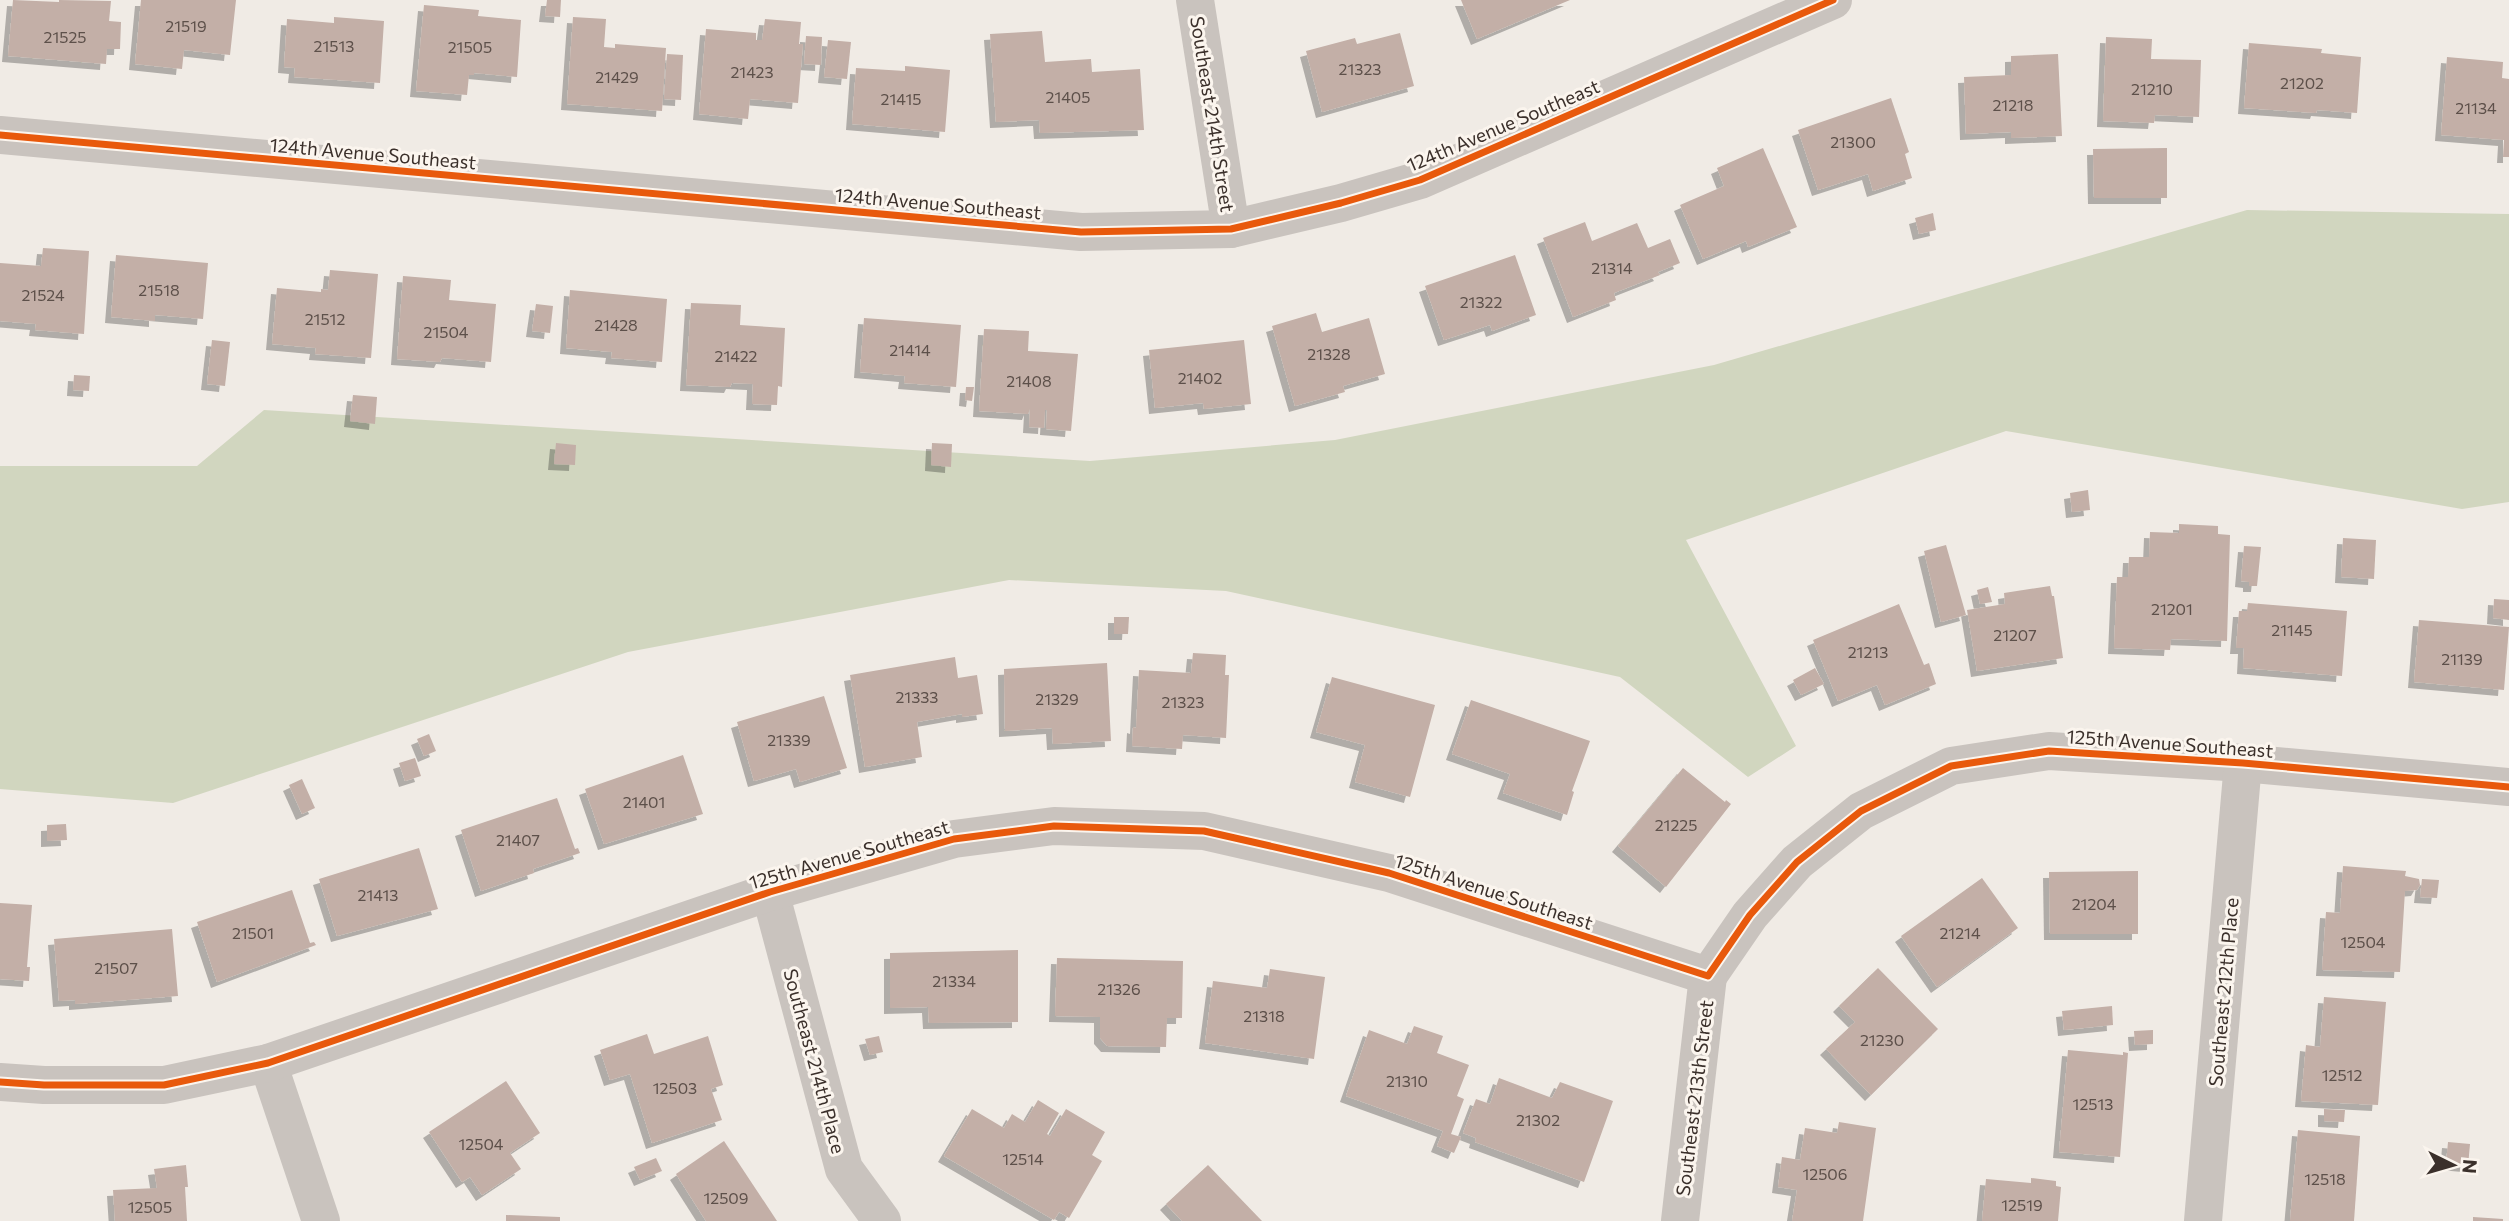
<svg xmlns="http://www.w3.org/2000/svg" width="2509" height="1221" viewBox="0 0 2509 1221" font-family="Commissioner,sans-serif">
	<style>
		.green { fill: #d1d6bf }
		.building { fill: #c3afa7; filter: url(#shadow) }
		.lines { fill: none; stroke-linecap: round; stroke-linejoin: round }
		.minor { stroke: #c9c3be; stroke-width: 38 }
		.cycleway-casing { stroke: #fbf5ee; stroke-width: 11 }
		.cycleway { stroke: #e8590c; stroke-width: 7 }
		.labels { text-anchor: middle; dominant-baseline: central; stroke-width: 6; stroke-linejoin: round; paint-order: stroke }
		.number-label { font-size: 16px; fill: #5d504a }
		.street-label { font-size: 19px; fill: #3b302b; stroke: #fbf5ee }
	</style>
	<defs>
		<filter id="shadow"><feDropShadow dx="-6" dy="6" stdDeviation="0" flood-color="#0004"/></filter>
	</defs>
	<rect width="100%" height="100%" fill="#f0ebe5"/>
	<!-- green -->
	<path class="green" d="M2247 210 2509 214V502L2462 509 2006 431 1686 540 1796 746 1748 777 1620 677 1226 591 1009 580 628 652 173 803 0 789V466H197L264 410 1090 461 1335 440 1714 365Z"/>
	<!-- building -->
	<g class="building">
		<path d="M13 0 59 2V0L111 1 109 21 121 22 120 49H107L106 64 8 56Z"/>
		<path d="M141 0H236L230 55 184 50 182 69 135 64Z"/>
		<path d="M547 0H561L560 17 545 16Z"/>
		<path d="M1461 0H1570L1477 39Z"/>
		<path d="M424 5 479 10 478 16 521 20 517 77 474 73V75H469L467 95 416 91Z"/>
		<path d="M334 17 384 21 380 83 294 77 295 68 284 67 287 19 334 23Z"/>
		<path d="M573 17 606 19 604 47 615 48V44L666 48 662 111 567 104Z"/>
		<path d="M765 19 801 22 799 44H803L798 103 750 99 748 119 699 114 706 29 756 33V40H762Z"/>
		<path d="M1042 31 1045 62 1091 59 1092 72 1140 69 1144 130 1040 133 1039 120 996 122 990 34Z"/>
		<path d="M1400 33 1414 86 1322 112 1306 51 1355 38 1357 44Z"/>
		<path d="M806 36 822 37 821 65 804 64Z"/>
		<path d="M2106 37 2152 39 2151 59 2201 60 2199 117 2155 115 2154 123 2103 121Z"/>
		<path d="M828 40 851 42 847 79 824 77Z"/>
		<path d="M2249 43 2322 49 2321 53 2361 57 2357 113 2317 110 2316 113 2244 108Z"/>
		<path d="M667 54 683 55 681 100 664 99Z"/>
		<path d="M2058 54 2062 136 2011 138V132L1966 134 1964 77 2011 75V56Z"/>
		<path d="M2447 57 2503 62 2502 78 2509 79V157H2503L2504 140 2441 135Z"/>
		<path d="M905 66 950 70 945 132 852 124 856 68 905 71Z"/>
		<path d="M1891 98 1909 152 1905 154 1912 178 1873 191 1868 174 1818 190 1798 130Z"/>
		<path d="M1763 148 1797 227 1748 247 1746 241 1703 259 1680 205 1724 186 1717 168Z"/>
		<path d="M2167 148V198H2094L2093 149Z"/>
		<path d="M1933 213 1936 230 1919 234 1915 218Z"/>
		<path d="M1585 222 1592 241 1637 223 1648 248 1670 239 1680 263 1658 272 1660 275 1614 293 1616 300 1573 317 1543 238Z"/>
		<path d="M43 248 89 251 84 334 35 330 36 324 0 321V263L41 266Z"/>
		<path d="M116 255 208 263 203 319 155 315V321L111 317Z"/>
		<path d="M1515 255 1536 315 1492 331 1490 325 1444 340 1425 286Z"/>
		<path d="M330 270 378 274 371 358 315 354 316 348 272 344 277 288 321 292V289L328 290Z"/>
		<path d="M403 276 451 280 449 300 496 304 491 362 442 358 440 362 397 359Z"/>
		<path d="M570 290 667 299 662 362 611 358 612 352 566 348Z"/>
		<path d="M691 303 741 305 740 325 785 328 782 387 778 386 777 405 752 404 753 384 732 383 730 387 686 385Z"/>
		<path d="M536 304 553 306 550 333 532 331Z"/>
		<path d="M1316 313 1322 332 1369 318 1385 374 1343 386 1345 392 1295 406 1272 326Z"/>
		<path d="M864 318 961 325 956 387 904 383 905 376 860 372Z"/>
		<path d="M984 329 1029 331 1028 351 1078 354 1071 431 1046 429 1047 410H1045L1044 428 1029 427 1030 409 1028 414 979 411Z"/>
		<path d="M212 340 230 342 225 386 207 384Z"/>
		<path d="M1244 340 1251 404 1204 409 1203 403 1155 408 1149 350Z"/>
		<path d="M74 375 90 376 89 391 73 390Z"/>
		<path d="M966 387H974L972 401 965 400Z"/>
		<path d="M353 395 377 397 375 424 350 421Z"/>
		<path d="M556 443 576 445 575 465 554 464Z"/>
		<path d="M932 443 952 444 951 467 931 465Z"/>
		<path d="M2088 490 2090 510 2072 512 2070 493Z"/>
		<path d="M2179 524 2218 526V534L2230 535 2227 641 2171 639 2170 650 2114 648 2117 577H2128L2129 557H2149L2150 532 2179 533Z"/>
		<path d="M2343 538 2376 540 2374 579 2341 577Z"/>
		<path d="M1946 545 1966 615 1941 622 1924 551Z"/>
		<path d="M2244 546 2261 547 2257 586H2249V582L2241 581Z"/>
		<path d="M2050 586 2052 596H2054L2063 658 1977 671 1967 610 2005 604 2004 593Z"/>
		<path d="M1988 587 1992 602 1980 604 1977 590Z"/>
		<path d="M2494 599 2509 600V620L2493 618Z"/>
		<path d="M2248 603 2347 611 2342 676 2243 668 2244 648H2236L2239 611H2247Z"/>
		<path d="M1899 604 1924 665 1929 663 1936 684 1885 705 1877 685 1838 701 1813 640Z"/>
		<path d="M1114 617H1129L1128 634H1114Z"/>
		<path d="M2419 620 2509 627 2504 690 2414 682Z"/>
		<path d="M1193 653 1226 655 1225 675H1229L1226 738 1183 735 1182 749 1132 746 1133 727 1136 728 1139 670 1191 673Z"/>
		<path d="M955 657 958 678 977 675 983 714 962 717V714L917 722 922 757 865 767 850 675Z"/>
		<path d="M1107 663 1111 741 1053 744 1052 728 1005 731 1004 669Z"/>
		<path d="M1815 668 1824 684 1801 695 1793 680Z"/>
		<path d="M1332 677 1435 705 1410 797 1355 782 1365 745 1316 732Z"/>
		<path d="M824 696 847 768 800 782 796 769 754 781 737 722Z"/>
		<path d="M1471 700 1590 741 1572 791 1574 792 1567 815 1503 793 1510 774 1452 754Z"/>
		<path d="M429 734 436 751 424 756 417 739Z"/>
		<path d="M683 755 703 814 604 844 585 789Z"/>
		<path d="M415 758 421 776 405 781 399 763Z"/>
		<path d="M1683 768 1725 802 1726 800 1731 804 1666 887 1618 846Z"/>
		<path d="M302 779 315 808 302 814 289 785Z"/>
		<path d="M557 798 575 849 578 848 580 853 533 869 534 873 481 891 461 830Z"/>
		<path d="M66 824 67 840 47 841V825Z"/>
		<path d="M419 848 438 909 337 936 319 879Z"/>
		<path d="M2343 866 2406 871 2405 876 2419 879 2420 885 2417 890 2405 891 2400 972 2322 970 2326 912 2340 913Z"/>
		<path d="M2138 871V934H2050L2049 872Z"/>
		<path d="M1982 878 2018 928 1937 987 1901 936Z"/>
		<path d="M2422 879 2439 880 2437 898 2420 897Z"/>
		<path d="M292 890 310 943 314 942 316 945 217 982 197 922Z"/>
		<path d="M0 903 32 905 27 967H30L29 981 0 979Z"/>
		<path d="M172 929 178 996 75 1004V1000L59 1001 54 939Z"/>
		<path d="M1018 950V1022L929 1023 928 1007 890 1008V953Z"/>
		<path d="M1057 958 1183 961 1182 1018H1167L1166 1047 1107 1046 1100 1038V1017L1055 1016Z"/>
		<path d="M1878 968 1938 1029 1871 1095 1826 1049 1855 1022 1839 1006Z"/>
		<path d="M1270 969 1325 977 1314 1059 1205 1043 1213 981 1267 988Z"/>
		<path d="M2324 997 2386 1002 2378 1105 2301 1101 2306 1045 2320 1047Z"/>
		<path d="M2112 1006 2113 1025 2064 1030 2062 1011Z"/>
		<path d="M1414 1026 1443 1036 1437 1053 1469 1065 1457 1096 1464 1099 1451 1134 1461 1137 1454 1153 1437 1146 1443 1131 1346 1096 1369 1030 1407 1044Z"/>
		<path d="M2153 1030V1044L2135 1045 2134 1031Z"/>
		<path d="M647 1034 654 1054 708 1036 723 1085 711 1089 722 1120 652 1143 630 1074 610 1080 600 1050Z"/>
		<path d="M879 1036 883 1052 870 1055 865 1039Z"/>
		<path d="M2068 1050 2123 1055V1052L2128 1053 2120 1157 2059 1152Z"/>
		<path d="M1499 1078 1552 1098 1560 1082 1613 1101 1584 1182 1475 1142 1476 1138 1463 1133 1476 1099 1490 1104Z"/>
		<path d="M506 1081 540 1133 510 1153 521 1169 482 1195 470 1177 462 1182 429 1132Z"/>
		<path d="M1038 1100 1059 1113 1047 1134 1050 1136 1066 1109 1105 1132 1092 1155 1102 1161 1069 1218 1059 1212 1054 1220 944 1156 972 1109 1004 1128 1012 1114 1025 1122Z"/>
		<path d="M2324 1109 2345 1110 2344 1122 2324 1121Z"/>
		<path d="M1839 1122 1876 1128 1863 1221H1792L1797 1190 1778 1187 1782 1157 1800 1160 1805 1128 1837 1133Z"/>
		<path d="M2298 1130 2360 1136 2354 1221H2290Z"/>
		<path d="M724 1141 777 1221H706L676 1174Z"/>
		<path d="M2448 1142 2470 1144 2468 1166 2446 1164Z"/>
		<path d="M656 1158 662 1171 640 1180 634 1167Z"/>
		<path d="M186 1165 188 1187H185L187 1221H115L113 1190 157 1188 154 1169Z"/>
		<path d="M1208 1165 1262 1221H1182L1166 1204Z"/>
		<path d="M2031 1178 2056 1181V1186L2061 1187 2058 1221H1982L1986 1179 2031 1183Z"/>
		<path d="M506 1215 560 1217V1221H506Z"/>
		<path d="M2473 1217 2503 1219V1221H2473Z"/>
	</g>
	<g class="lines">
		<!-- minor -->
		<g class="minor">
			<path d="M1195 0 1231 229"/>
			<path d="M0 135 1081 232 1231 229 1341 203 1420 180 1833 0"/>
			<path d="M770 892 844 1169 882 1221"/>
			<path d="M268 1063 321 1221"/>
			<path d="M0 1082 44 1085H164L268 1063 770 892 954 839 1054 826 1204 831 1389 873 1708 976 1750 915 1797 862 1861 811 1951 766 2049 751 2243 763 2509 787"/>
			<path d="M1680 1221 1708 976"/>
			<path d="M2203 1221 2243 763"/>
		</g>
		<!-- cycleway casing -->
		<g class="cycleway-casing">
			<g id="cycleway">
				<path d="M0 135 1081 232 1231 229 1341 203 1420 180 1833 0"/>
				<path d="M0 1082 44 1085H164L268 1063 770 892 954 839 1054 826 1204 831 1389 873 1708 976 1750 915 1797 862 1861 811 1951 766 2049 751 2243 763 2509 787"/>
			</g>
		</g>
		<!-- cycleway -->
		<use href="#cycleway" class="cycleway"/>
	</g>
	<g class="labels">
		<!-- number labels -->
		<g class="number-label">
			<text x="186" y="25">21519</text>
			<text x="65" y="36">21525</text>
			<text x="334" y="45">21513</text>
			<text x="470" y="46">21505</text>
			<text x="1360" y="68">21323</text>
			<text x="752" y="71">21423</text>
			<text x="617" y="76">21429</text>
			<text x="2302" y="82">21202</text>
			<text x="2152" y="88">21210</text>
			<text x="1068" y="96">21405</text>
			<text x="901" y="98">21415</text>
			<text x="2013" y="104">21218</text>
			<text x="2476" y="107">21134</text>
			<text x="1853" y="141">21300</text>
			<text x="1612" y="267">21314</text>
			<text x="159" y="289">21518</text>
			<text x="43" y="294">21524</text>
			<text x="1481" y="301">21322</text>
			<text x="325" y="318">21512</text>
			<text x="616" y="324">21428</text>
			<text x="446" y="331">21504</text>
			<text x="910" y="349">21414</text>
			<text x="1329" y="353">21328</text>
			<text x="736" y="355">21422</text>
			<text x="1200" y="377">21402</text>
			<text x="1029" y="380">21408</text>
			<text x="2172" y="608">21201</text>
			<text x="2292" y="629">21145</text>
			<text x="2015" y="634">21207</text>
			<text x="1868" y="651">21213</text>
			<text x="2462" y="658">21139</text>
			<text x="917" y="696">21333</text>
			<text x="1057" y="698">21329</text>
			<text x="1183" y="701">21323</text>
			<text x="789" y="739">21339</text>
			<text x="644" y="801">21401</text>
			<text x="1676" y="824">21225</text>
			<text x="518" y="839">21407</text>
			<text x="378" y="894">21413</text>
			<text x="2094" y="903">21204</text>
			<text x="253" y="932">21501</text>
			<text x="1960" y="932">21214</text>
			<text x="2363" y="941">12504</text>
			<text x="116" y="967">21507</text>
			<text x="954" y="980">21334</text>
			<text x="1119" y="988">21326</text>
			<text x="1264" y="1015">21318</text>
			<text x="1882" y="1039">21230</text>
			<text x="2342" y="1074">12512</text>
			<text x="1407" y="1080">21310</text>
			<text x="675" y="1087">12503</text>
			<text x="2093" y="1103">12513</text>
			<text x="1538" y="1119">21302</text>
			<text x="481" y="1143">12504</text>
			<text x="1023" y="1158">12514</text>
			<text x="1825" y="1173">12506</text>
			<text x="2325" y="1178">12518</text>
			<text x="726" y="1197">12509</text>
			<text x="2022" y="1204">12519</text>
			<text x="150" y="1206">12505</text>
		</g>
		<!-- street labels -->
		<g class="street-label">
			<text transform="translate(1213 114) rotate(81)">Southeast 214th Street</text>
			<text transform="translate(1503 125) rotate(-23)">124th Avenue Southeast</text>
			<text transform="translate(373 153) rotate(5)">124th Avenue Southeast</text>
			<text transform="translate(938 203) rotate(5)">124th Avenue Southeast</text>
			<text transform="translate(2170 743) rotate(4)">125th Avenue Southeast</text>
			<text transform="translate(849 854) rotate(-16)">125th Avenue Southeast</text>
			<text transform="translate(1494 891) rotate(18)">125th Avenue Southeast</text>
			<text transform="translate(2223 992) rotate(-85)">Southeast 212th Place</text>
			<text transform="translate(815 1061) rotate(75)">Southeast 214th Place</text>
			<text transform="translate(1694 1098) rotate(-83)">Southeast 213th Street</text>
		</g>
	</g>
	<!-- north arrow -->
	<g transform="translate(2453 1165) rotate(95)" stroke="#fbf5ee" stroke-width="5" paint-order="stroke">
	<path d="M0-5L12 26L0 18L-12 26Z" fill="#3b302b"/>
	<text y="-10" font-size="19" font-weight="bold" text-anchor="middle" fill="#3b302b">N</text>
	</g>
</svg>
